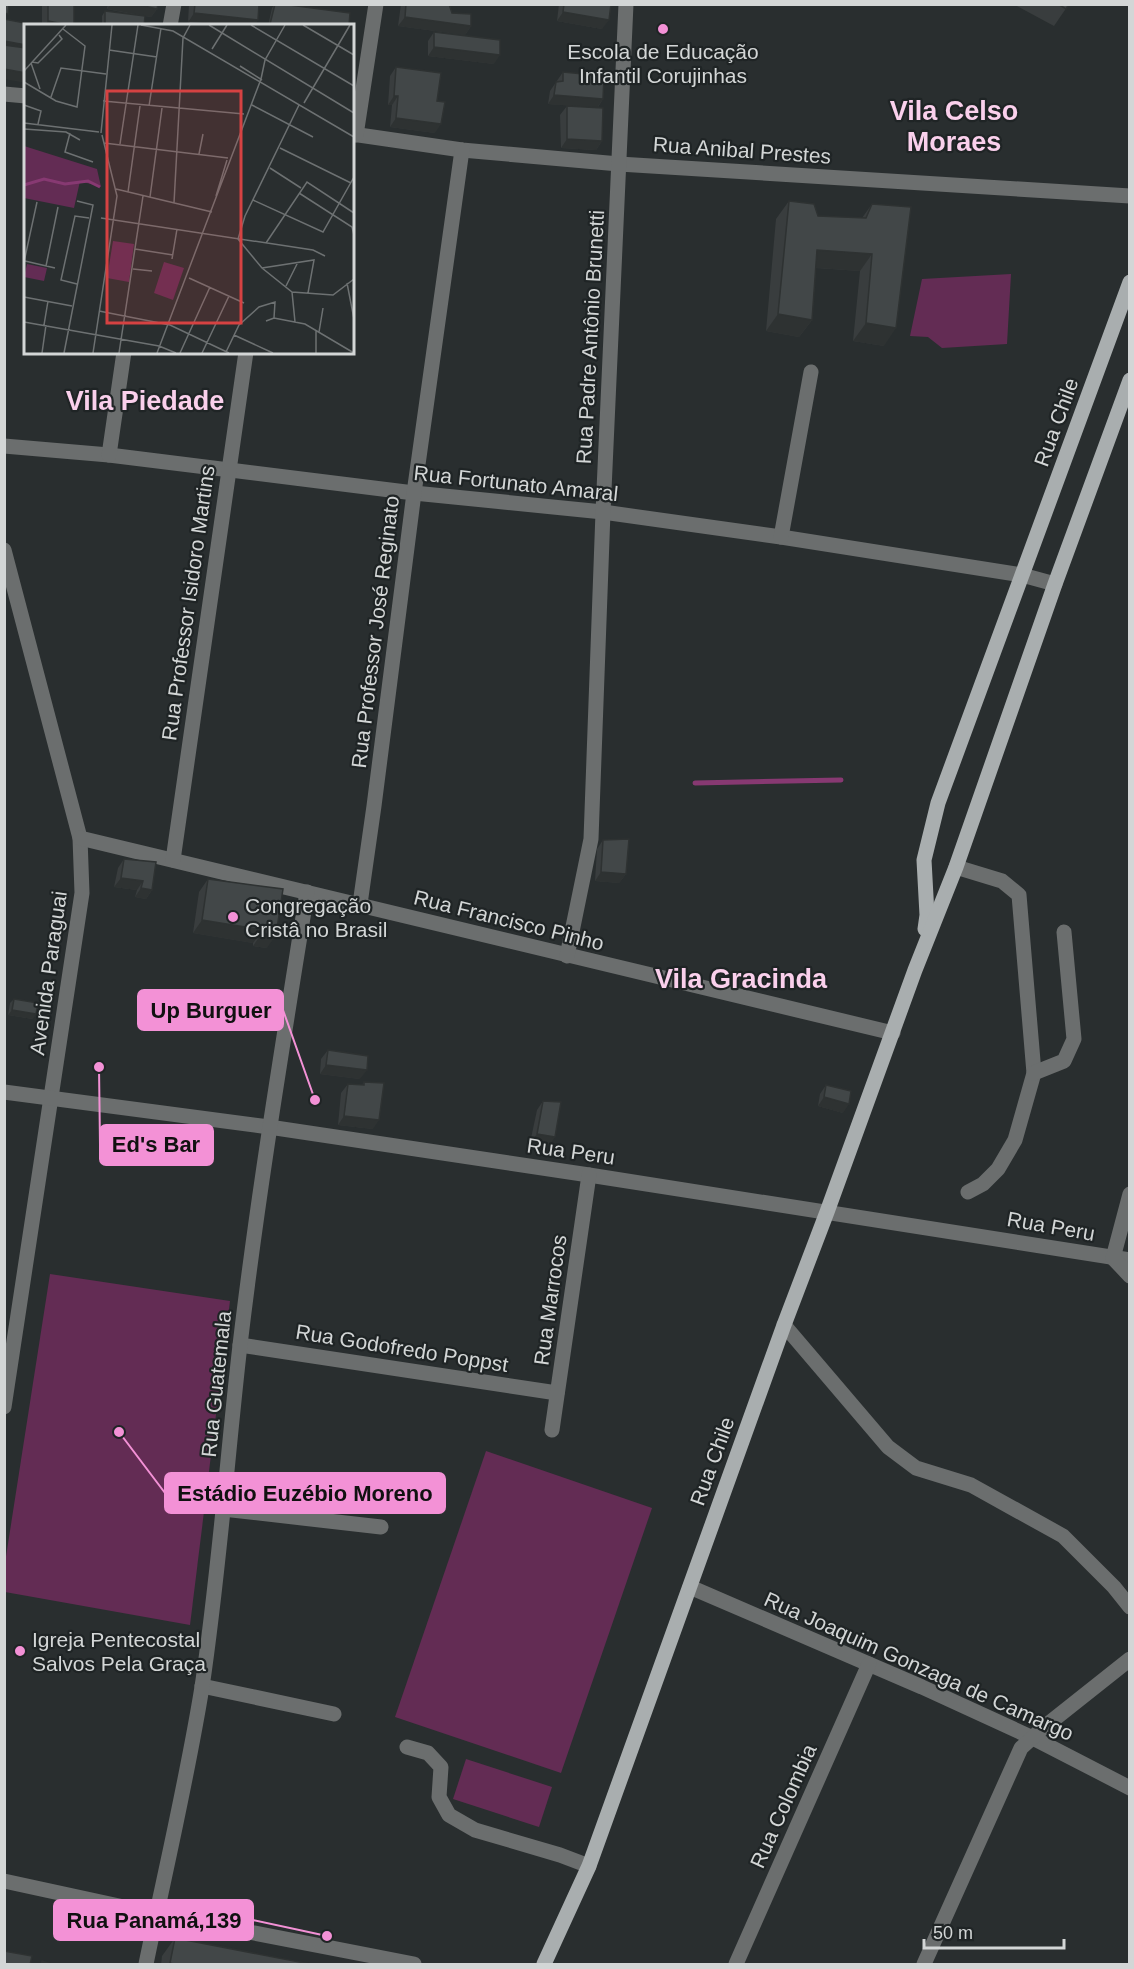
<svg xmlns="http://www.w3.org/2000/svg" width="1134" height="1969" viewBox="0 0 1134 1969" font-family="Arial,sans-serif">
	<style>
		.green { fill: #632c54 }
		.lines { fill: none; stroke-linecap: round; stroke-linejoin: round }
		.stream { stroke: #873972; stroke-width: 5 }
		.minor { stroke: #6b6e6e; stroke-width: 15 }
		.major { stroke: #a9aeaf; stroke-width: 15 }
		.wall { fill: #393d3e }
		.shaded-wall { fill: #2e3232 }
		.building { fill: #424748; stroke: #2e3232; stroke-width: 1.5 }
		.poi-dot { fill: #f391d6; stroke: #1f2425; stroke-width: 2 }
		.labels { text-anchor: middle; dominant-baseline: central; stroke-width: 4.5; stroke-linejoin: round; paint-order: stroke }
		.poi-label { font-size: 21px; fill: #d3d6d6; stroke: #1f2425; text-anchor: start }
		.street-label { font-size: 21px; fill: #d3d6d6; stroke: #1f2425 }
		.district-label { font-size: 27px; font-weight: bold; fill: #fad0ec; stroke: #1f2425 }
		.inset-river { fill: none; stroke: #873972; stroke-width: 3 }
		.inset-road { fill: none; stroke: #6d7172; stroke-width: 1.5 }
		.view { fill: #d64242; fill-opacity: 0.15; stroke: #d64242; stroke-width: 3 }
		.inset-edge { fill: none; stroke: #d3d6d6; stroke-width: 3 }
		.leader { fill: none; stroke: #f391d6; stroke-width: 2 }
		.callout-dot { fill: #f391d6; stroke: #1f2425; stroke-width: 2 }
		.callout { fill: #f391d6; stroke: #f391d6; stroke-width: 2 }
		.callout-label { font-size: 22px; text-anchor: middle; font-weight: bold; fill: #111 }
	</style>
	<rect width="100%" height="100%" fill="#292e2f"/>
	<!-- green -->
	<g class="green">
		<path d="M1011 274 1007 344 942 348 928 337 910 336 922 279Z"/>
		<path d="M50 1274 230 1301 190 1625 5 1592V1563Z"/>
		<path d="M486 1451 652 1508 561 1773 395 1717Z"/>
		<path d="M466 1759 552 1787 539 1827 453 1799Z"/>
	</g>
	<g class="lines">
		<!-- stream -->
		<path class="stream" d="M695 783 841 780"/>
		<!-- minor -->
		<g class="minor">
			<path d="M170 26 174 4"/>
			<path d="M4 94 26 96"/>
			<path d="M352 134 462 150 619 164 1130 196"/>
			<path d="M356 135 376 4"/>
			<path d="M4 446 109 455 414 493 603 512 781 537 1022 575 1055 584"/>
			<path d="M109 455 124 352"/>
			<path d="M781 537 811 372"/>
			<path d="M4 550 80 838 82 893 4 1407"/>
			<path d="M80 838 893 1033"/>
			<path d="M173 860 246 352"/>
			<path d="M956 867 1002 881 1019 895 1034 1073 1015 1140 998 1169 983 1184 968 1192"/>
			<path d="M360 904 374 806 414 493 462 150"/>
			<path d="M567 956 591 839 603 512 626 4"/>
			<path d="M1034 1073 1064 1061 1074 1039 1064 932"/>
			<path d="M4 1092 269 1127 589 1175 1130 1260"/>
			<path d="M1130 1194 1113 1258 1130 1276"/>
			<path d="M784 1325 888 1447 916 1468 971 1485 1063 1536 1114 1587 1130 1607"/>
			<path d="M240 1345 557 1393"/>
			<path d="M552 1430 589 1175"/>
			<path d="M223 1509 381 1527"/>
			<path d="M690 1587 922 1687 1033 1738 1130 1788"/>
			<path d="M202 1686 334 1714"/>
			<path d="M407 1747 428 1753 441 1767 439 1797 449 1815 475 1830 560 1855 589 1866"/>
			<path d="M4 1881 156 1914 414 1964"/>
			<path d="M146 1964C165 1872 187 1780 202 1687 219 1573 227 1459 240 1345 258 1193 283 1043 307 892"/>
			<path d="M736 1964 869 1664"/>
			<path d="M924 1964 1021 1748 1043 1728 1130 1659"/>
		</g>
		<!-- major -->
		<g class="major">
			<path d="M925 929 927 915 924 860 938 803 1130 282"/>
			<path d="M544 1964 589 1866 784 1325 827 1212 915 970 956 867 1055 584 1130 380"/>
		</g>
	</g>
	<!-- wall -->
	<g class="wall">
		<rect x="42" y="4" width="32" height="22"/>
		<path d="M108 4H158L157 9 151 17 145 16 144 26H102V16L105 11 141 16 107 9Z"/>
		<path d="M189 4H259L255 26H186L188 22Z"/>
		<path d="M275 4 349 26H268L272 8Z"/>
		<path d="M401 4H449L452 13 471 26 465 35 398 26Z"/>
		<path d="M559 4H611L602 29 557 21Z"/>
		<path d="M1013 4H1069L1054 26Z"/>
		<path d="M434 32 494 64 428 56V41Z"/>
		<path d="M396 67 437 101 435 133 390 127 392 105H388L390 76Z"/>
		<path d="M563 72 603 99 598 107 602 141 596 150 561 148 560 115 567 106H577L548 104 550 91Z"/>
		<path d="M789 201 818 216 862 218 872 204 884 346 853 341 860 271 816 268 812 320 799 337 766 331 776 219Z"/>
		<path d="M603 840 626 874 619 883 595 881 597 849Z"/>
		<path d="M124 859 152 890 146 899 135 897 137 890 114 887 118 868Z"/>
		<path d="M208 879 283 889 267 948 253 946V943L193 933 199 892Z"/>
		<path d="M14 999 33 1019 8 1015 10 1003Z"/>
		<path d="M328 1050 360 1079 320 1074 321 1059Z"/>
		<path d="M364 1082 373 1129 338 1125 341 1093 348 1084 362 1085Z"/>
		<path d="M826 1085 843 1113 818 1106 820 1094Z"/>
		<path d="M543 1101 549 1146 530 1143 537 1110Z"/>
		<path d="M175 1938 315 1965H161L162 1956Z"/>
	</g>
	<!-- shaded-wall -->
	<g class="shaded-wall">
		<path d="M110 4H136L157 9 151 17 107 9Z"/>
		<path d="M563 12 609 20 602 29 557 21Z"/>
		<path d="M194 13 258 20 255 26H217L189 21Z"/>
		<path d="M405 17 471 26 465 35 398 26Z"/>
		<path d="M48 21 73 26H44Z"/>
		<path d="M4 41 26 45V47L20 54 4 51Z"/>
		<path d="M434 47 500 55 494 64 428 56Z"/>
		<path d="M4 69 26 73V83L4 79Z"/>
		<path d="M554 95 603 99 597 108 548 104Z"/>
		<path d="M394 96H398L392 105H388Z"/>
		<path d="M396 118 441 124 435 133 390 127Z"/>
		<path d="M567 139 602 141 596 150 561 148Z"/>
		<path d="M817 250 872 254 860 271 805 267Z"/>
		<path d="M778 314 812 320 799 337 766 331Z"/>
		<path d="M866 323 896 328 884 346 853 341Z"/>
		<path d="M601 872 626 874 619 883 595 881Z"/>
		<path d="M121 878 143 881 137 890 114 887Z"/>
		<path d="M141 888 152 890 146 899 135 897Z"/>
		<path d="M202 920 263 930 253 943 193 933Z"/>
		<path d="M262 933 276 935 267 948 253 946Z"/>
		<path d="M12 1010 36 1014 33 1019 8 1015Z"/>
		<path d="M326 1065 367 1070 360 1079 320 1074Z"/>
		<path d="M824 1097 849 1104 843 1113 818 1106Z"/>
		<path d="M344 1116 379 1120 373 1129 338 1125Z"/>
		<path d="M537 1134 555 1137 549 1146 530 1143Z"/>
	</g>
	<!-- building -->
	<g class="building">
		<path d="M4 4H9L8 14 4 13Z"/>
		<path d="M48 4H74V26L48 21Z"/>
		<path d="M136 4H158L157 9Z"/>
		<path d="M195 4H259L258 20 194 13Z"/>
		<path d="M275 4H282L350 13 349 26H288L270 24Z"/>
		<path d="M406 4H449L452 13 471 14V26L405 17Z"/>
		<path d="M564 4H611L609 20 563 12Z"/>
		<path d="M1058 4H1069L1066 9Z"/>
		<path d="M105 11 145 16 144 26H105Z"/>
		<path d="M4 19 30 24V26H26V45L4 41Z"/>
		<path d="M189 21 234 25V26H188Z"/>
		<path d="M434 32 500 40V55L434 47Z"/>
		<path d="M4 45 26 48V73L4 69Z"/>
		<path d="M396 67 441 73 437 101 445 102 441 124 396 118 398 96H394Z"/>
		<path d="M563 72 604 76 603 99 554 95 556 82 563 81Z"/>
		<path d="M567 106 603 108 602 141 567 139Z"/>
		<path d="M789 201 814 204 818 216 866 218 872 204 911 207 896 328 866 323 872 254 817 250 812 320 778 314Z"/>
		<path d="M629 839 626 874 601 872 603 840Z"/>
		<path d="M124 859 156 862 152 890 141 888 143 881 121 878Z"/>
		<path d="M208 879 283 889 276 935 262 933 263 930 202 920Z"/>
		<path d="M14 999 38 1003 36 1014 12 1010Z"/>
		<path d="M328 1050 368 1056 367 1070 326 1065Z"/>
		<path d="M364 1082 384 1083 379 1120 344 1116 348 1084 364 1085Z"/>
		<path d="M826 1085 851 1091 849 1104 824 1097Z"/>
		<path d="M543 1101 561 1102 555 1137 537 1134Z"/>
		<path d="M175 1938 315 1965H176L170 1963Z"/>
		<path d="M4 1951 32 1956 30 1965H4Z"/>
		<path d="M42 1961 54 1965H41Z"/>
	</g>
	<!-- markers -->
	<g class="poi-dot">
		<circle cx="663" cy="29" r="6"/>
		<circle cx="233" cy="917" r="6"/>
		<circle cx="20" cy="1651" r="6"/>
	</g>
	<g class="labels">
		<!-- poi labels -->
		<g class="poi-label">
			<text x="663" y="51" text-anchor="middle">Escola de Educação<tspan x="663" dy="24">Infantil Corujinhas</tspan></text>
			<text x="245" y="905">Congregação<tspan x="245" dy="24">Cristâ no Brasil</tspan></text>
			<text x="32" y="1639">Igreja Pentecostal<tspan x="32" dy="24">Salvos Pela Graça</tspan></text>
		</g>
		<!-- street labels -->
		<g class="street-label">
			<text transform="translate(742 150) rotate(4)">Rua Anibal Prestes</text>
			<text transform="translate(590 337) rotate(-87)">Rua Padre Antônio Brunetti</text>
			<text transform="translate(1056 422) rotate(-70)">Rua Chile</text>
			<text transform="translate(516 483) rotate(6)">Rua Fortunato Amaral</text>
			<text transform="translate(188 603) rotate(-82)">Rua Professor Isidoro Martins</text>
			<text transform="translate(375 632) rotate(-83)">Rua Professor José Reginato</text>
			<text transform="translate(509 920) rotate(14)">Rua Francisco Pinho</text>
			<text transform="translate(48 973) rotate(-82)">Avenida Paraguai</text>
			<text transform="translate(571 1151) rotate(8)">Rua Peru</text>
			<text transform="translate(1051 1226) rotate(10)">Rua Peru</text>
			<text transform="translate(550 1300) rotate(-82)">Rua Marrocos</text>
			<text transform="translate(402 1348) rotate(9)">Rua Godofredo Poppst</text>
			<text transform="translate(216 1384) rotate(-84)">Rua Guatemala</text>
			<text transform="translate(712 1461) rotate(-70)">Rua Chile</text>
			<text transform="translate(919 1666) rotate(24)">Rua Joaquim Gonzaga de Camargo</text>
			<text transform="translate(783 1806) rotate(-66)">Rua Colombia</text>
		</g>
		<!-- district labels -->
		<g class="district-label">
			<text x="954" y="111">Vila Celso<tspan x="954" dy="31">Moraes</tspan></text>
			<text x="145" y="401">Vila Piedade</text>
			<text x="741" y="979">Vila Gracinda</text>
		</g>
	</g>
	<!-- overview -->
	<g transform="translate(24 24)">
		<rect width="330" height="330" fill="#292e2f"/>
		<path d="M0 122 73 145 77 163 56 157 50 184 0 174ZM89 217 110 220 105 258 83 254ZM140 238 160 244 149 276 130 269ZM3 240 23 244 20 257 0 253Z" fill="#632c54"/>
		<path class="inset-river" d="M0 161 20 155 41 160 64 157 76 163"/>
		<path class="inset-road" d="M117 1 149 7 330 113M185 1 330 89M227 1 330 62M279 1 330 31M188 25 203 1M85 26 133 33M8 38 14 39 38 15 35 11M7 39 16 65M216 42 238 56M0 47 42 1M237 55 241 36 261 1M0 58 32 77 53 83 61 22 39 5M27 73 37 44 82 50M79 77 220 90M280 79 326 1M0 81 17 87 14 100M228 81 289 113M275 81 221 192 214 215 238 244 268 268 309 271 330 255M125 82 137 4M0 99 75 108M0 105 42 108 56 116M46 109 41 128 69 138M77 109 88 1M80 119 204 134M96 120 114 1M256 124 327 159M175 130 179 110M246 144 277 164M92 165 188 188M104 168 116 82M275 169 328 203 330 211M192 172 203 136M126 173 138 84M229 176 299 208 330 153M150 179 159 14 166 1M77 194 289 226 301 232M242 219 283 158 330 189M111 225 149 231M148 235 153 205M1 237 31 244M0 238 13 178M22 242 34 183M238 244 290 236 284 269M109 245 128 247M165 254 220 279M323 259 330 295M53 260 37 256 51 192 65 194M262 262 274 238M268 268 271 298M0 273 48 282M75 287 146 301 205 329M242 297 250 294 281 300 330 329M0 298 135 322 152 329M20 301 24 277M295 308 299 284M210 311 249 329M202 328 215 301 235 283 251 278 250 294M18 329 22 301M40 329 69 181 53 177M69 329 93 172 78 111M95 329 119 172M133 329 237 55M156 329 186 263M178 329 205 272M292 329V307"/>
		<path class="view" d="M83 67H217V299H83Z"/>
		<rect width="330" height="330" class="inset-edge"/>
	</g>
	<!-- callouts -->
	<path class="leader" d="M315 1100L283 1010M99 1067L100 1145M119 1432L165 1493M327 1936L253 1920"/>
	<g class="callout-dot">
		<circle cx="315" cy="1100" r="6"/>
		<circle cx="99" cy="1067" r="6"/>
		<circle cx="119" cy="1432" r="6"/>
		<circle cx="327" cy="1936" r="6"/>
	</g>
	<g class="callout">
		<rect x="138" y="990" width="145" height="40" rx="6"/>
		<rect x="100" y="1125" width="113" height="40" rx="6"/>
		<rect x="165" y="1473" width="280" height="40" rx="6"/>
		<rect x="54" y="1900" width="199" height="40" rx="6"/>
	</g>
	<g class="callout-label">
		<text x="211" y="1018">Up Burguer</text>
		<text x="156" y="1152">Ed's Bar</text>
		<text x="305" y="1501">Estádio Euzébio Moreno</text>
		<text x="154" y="1928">Rua Panamá,139</text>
	</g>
	<!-- border -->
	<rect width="1134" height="1969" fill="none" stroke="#d3d6d6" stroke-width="12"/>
	<!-- scale -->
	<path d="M924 1939v9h140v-9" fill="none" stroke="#d3d6d6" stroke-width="3"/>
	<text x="933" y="1939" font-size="18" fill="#d3d6d6" stroke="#1f2425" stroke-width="4.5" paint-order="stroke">50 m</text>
</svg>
